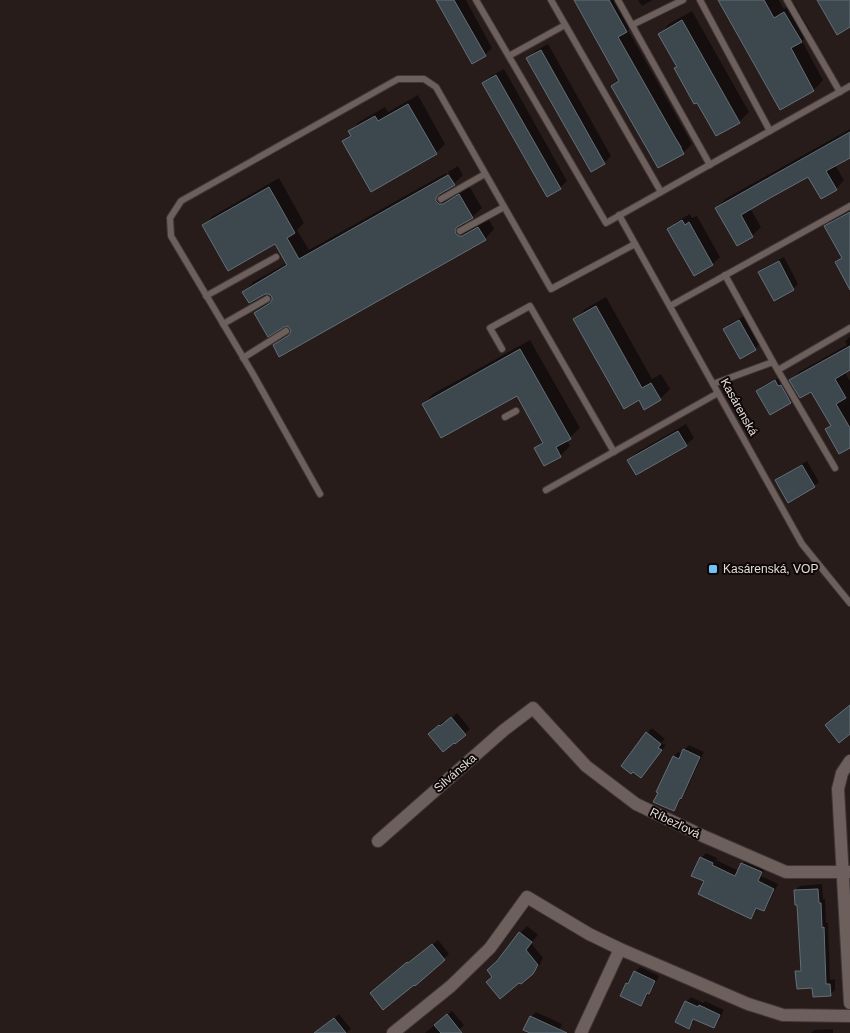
<svg xmlns="http://www.w3.org/2000/svg" width="850" height="1033" viewBox="0 0 850 1033" font-family="Arial,sans-serif">
	<style>
		.shadow { fill: #0007 }
		.building { fill: #3c474e; stroke: #636f77 }
		.lines { fill: none; stroke-linecap: round; stroke-linejoin: round }
		.lane-casing { stroke: #3f3635; stroke-width: 8 }
		.street-casing { stroke: #3f3635; stroke-width: 14 }
		.lane { stroke: #6d5f5c; stroke-width: 6 }
		.street { stroke: #6d5f5c; stroke-width: 12 }
		.poi-dot { fill: #73c1f5; stroke: #0d0807; stroke-width: 2 }
		.labels { text-anchor: middle; dominant-baseline: central; stroke-width: 4; stroke-linejoin: round; paint-order: stroke }
		.street-label { font-size: 12px; fill: #e5dcdb; stroke: #0d0807 }
		.poi-label { font-size: 12px; fill: #e5dcdb; stroke: #0d0807; text-anchor: start }
	</style>
	<rect width="100%" height="100%" fill="#281c1b"/>
	<!-- shadow -->
	<g class="shadow">
		<path d="M437 0H466L492 48 485 55Z"/>
		<path d="M575 0H622L635 22 628 30 692 144 683 153 613 86 620 79Z"/>
		<path d="M638 0H653L642 6Z"/>
		<path d="M720 0H779L784 9 794 3 811 32 802 41 823 80 814 90 781 108Z"/>
		<path d="M692 11 749 112 739 122 697 101 660 34 669 24Z"/>
		<path d="M548 44 611 156 604 163 528 59 535 51Z"/>
		<path d="M504 69 567 181 560 188 484 83 491 76Z"/>
		<path d="M418 95 445 144 436 153 344 141 351 134 350 131 359 122 385 107 388 112Z"/>
		<path d="M850 129V157L835 165 844 180 836 189 808 175 750 208 761 227 752 236 738 244 717 208 725 199Z"/>
		<path d="M458 166 463 175 455 183 448 172Z"/>
		<path d="M446 173 452 183H455L445 189 449 195 469 186 482 208 472 217 464 222 465 224 469 227 488 218 494 229 485 239 274 345 284 336 292 331 288 325 256 313 265 303 273 299 270 293 244 292 253 282 287 263 276 243 204 225 213 216 279 178 304 223 297 230 309 250Z"/>
		<path d="M850 209V287L836 263 842 256 825 227 834 217Z"/>
		<path d="M690 214 692 218 697 216 720 257 713 264 695 274 669 229 676 222Z"/>
		<path d="M784 257 798 284 793 289 775 300 759 273 764 268Z"/>
		<path d="M606 297 652 379 661 374 670 389 660 399H639L575 319 585 309Z"/>
		<path d="M744 316 760 344 755 349 725 329 729 324Z"/>
		<path d="M850 337V369L845 372 850 381V447L826 430 832 425 812 390 791 380 799 372 847 345 845 341Z"/>
		<path d="M530 340 580 428 567 440 570 446 560 456 536 448 543 441 517 394 423 404 433 394Z"/>
		<path d="M780 377 795 397 790 402 758 391 762 386Z"/>
		<path d="M686 424 694 438 686 445 629 460 636 453Z"/>
		<path d="M807 461 819 482 814 486 776 481 781 476Z"/>
		<path d="M457 713 470 729 456 742 434 730 444 721 446 723Z"/>
		<path d="M652 728 665 739 661 743 666 745 641 776 647 733Z"/>
		<path d="M689 745 704 752 685 793 683 796 678 805 673 810 658 791 674 756 678 752 683 754 685 749Z"/>
		<path d="M706 853 717 858 716 860 739 871 742 864 747 859 766 867 761 876 778 884 768 905 764 910 758 907 755 913 750 917 706 881 693 875 701 858Z"/>
		<path d="M822 884 823 899H825L826 923H828L830 980 835 979V990L830 995 813 987 797 972 802 967 798 904 795 890 800 886Z"/>
		<path d="M527 926 538 935 531 943 543 958 539 966 532 973 494 976 501 958 520 933Z"/>
		<path d="M438 940 449 954 415 984 376 989 413 959 414 960Z"/>
		<path d="M640 967 659 976 653 988 649 992 645 1000 641 1005 627 984 632 979 635 972Z"/>
		<path d="M691 997 703 1003 705 1001 724 1010 718 1022 713 1027 695 1018 693 1023 688 1027 686 1002Z"/>
		<path d="M452 1011 464 1025 459 1030 455 1033H425Z"/>
		<path d="M536 1012 562 1024 558 1033H533L531 1017Z"/>
		<path d="M339 1014 351 1029 346 1033H322L326 1024Z"/>
		<path d="M833 1029V1033H811L814 1030Z"/>
	</g>
	<!-- building -->
	<g class="building">
		<path d="M436 0H454L486 56 472 64Z"/>
		<path d="M574 0H609L627 32 618 37 676 139 681 147V148L684 154 658 168 611 86 619 81Z"/>
		<path d="M718 0H764L774 18 784 12 802 42 791 48 814 91 780 110Z"/>
		<path d="M817 0H850V27L837 35Z"/>
		<path d="M682 20 740 123 716 136 697 103 694 104 674 68 677 67 658 34Z"/>
		<path d="M541 50 605 164 591 172 526 58Z"/>
		<path d="M496 75 561 189 547 197 482 83Z"/>
		<path d="M408 104 437 154 371 192 342 141 351 136 348 131 375 116 378 121Z"/>
		<path d="M850 132V158L826 171 837 190 821 199 808 177 770 198 741 215 753 237 737 246 715 208Z"/>
		<path d="M448 175 455 185 438 195 436 198V201L439 204H443L459 194 473 218 457 227 455 230 456 234 459 236H462L478 227 486 240 279 357 273 345 289 335 291 331 290 329 288 326 284 327 268 337 254 313 270 303 272 300V297L269 294H265L249 303 242 292 287 265 275 244 228 271 202 225 269 187 295 233 287 238 299 259Z"/>
		<path d="M850 212V290L835 262 842 258 824 226Z"/>
		<path d="M682 220 685 225 689 222 713 265 694 276 667 229Z"/>
		<path d="M779 261 794 290 774 301 758 272Z"/>
		<path d="M596 306 642 388 651 383 661 400 644 410 639 400 624 409 573 319Z"/>
		<path d="M739 320 756 350 740 359 723 329Z"/>
		<path d="M850 346V370L835 379 846 398 836 404 850 428V448L839 454 825 429 831 426 811 392 800 398 789 380Z"/>
		<path d="M520 349 571 439 556 447 561 457 544 466 534 448 543 443 517 396 441 438 422 404Z"/>
		<path d="M775 380 778 386 781 385 791 403 770 415 756 391Z"/>
		<path d="M678 431 687 446 636 475 627 460Z"/>
		<path d="M802 465 815 487 788 503 775 480Z"/>
		<path d="M850 705V734L839 743 825 725Z"/>
		<path d="M451 717 466 735 455 744 454 743 443 752 428 734 439 725 440 726Z"/>
		<path d="M646 732 661 744 658 748 662 750 641 778 633 772 631 774 621 766Z"/>
		<path d="M683 749 700 757 681 799 680 798 674 811 653 802 658 793 656 792 673 756 679 759Z"/>
		<path d="M700 857 713 863 712 865 735 876 741 863 762 872 758 881 774 889 764 911 756 908 751 919 698 894 704 881 691 876Z"/>
		<path d="M818 889 819 903H821L822 928 824 927 826 984H830L831 996 813 997 812 988 797 989 795 971H801L797 905H795L794 890Z"/>
		<path d="M519 932 532 942 526 950 538 965 533 974 521 984 519 983 500 999 486 982 492 977 487 970 497 961Z"/>
		<path d="M432 944 445 960 415 986 414 985 383 1010 370 993 407 962 408 963Z"/>
		<path d="M634 971 655 981 649 994 647 993 641 1006 620 996 626 983 628 984Z"/>
		<path d="M685 1001 698 1007 699 1005 720 1015 714 1028 693 1019 689 1029 675 1022Z"/>
		<path d="M447 1014 462 1033H441L434 1025Z"/>
		<path d="M530 1016 567 1033H530L523 1030Z"/>
		<path d="M334 1018 346 1033H314Z"/>
	</g>
	<g class="lines">
		<!-- lane casing -->
		<g class="lane-casing">
			<g id="lane">
				<path d="M476 0 606 223 850 86"/>
				<path d="M551 0 661 192"/>
				<path d="M618 0 710 165"/>
				<path d="M700 0 770 131"/>
				<path d="M787 0 840 92"/>
				<path d="M632 25 683 0"/>
				<path d="M509 56 565 25"/>
				<path d="M441 199 485 174"/>
				<path d="M619 215 802 544 850 603"/>
				<path d="M460 231 504 207"/>
				<path d="M206 296 276 257"/>
				<path d="M670 306 850 206"/>
				<path d="M223 324 267 299"/>
				<path d="M502 349 490 328 530 306 614 452"/>
				<path d="M243 358 286 331"/>
				<path d="M773 362 835 468"/>
				<path d="M778 370 850 328"/>
				<path d="M713 384 773 362 725 275"/>
				<path d="M505 417 516 411"/>
				<path d="M546 490 718 393"/>
				<path d="M320 494 253 374 171 236 170 218 181 201 398 79H424L436 87 551 289 635 244"/>
			</g>
		</g>
		<!-- street casing -->
		<g class="street-casing">
			<g id="street">
				<path d="M850 761 842 773 838 789 850 1003"/>
				<path d="M378 841 504 730 533 708 586 766 636 804 703 836 786 872H850"/>
				<path d="M393 1033 451 986 490 948 527 897 589 934 620 949 748 1004 783 1015 850 1016"/>
				<path d="M581 1033 620 949"/>
			</g>
		</g>
		<!-- lane -->
		<use href="#lane" class="lane"/>
		<!-- street -->
		<use href="#street" class="street"/>
	</g>
	<!-- markers -->
	<rect class="poi-dot" x="708" y="564" width="10" height="10" rx="2.5"/>
	<g class="labels">
		<!-- street labels -->
		<g class="street-label">
			<text transform="translate(739 407) rotate(61)">Kasárenská</text>
			<text transform="translate(455 773) rotate(-41)">Silvánska</text>
			<text transform="translate(675 823) rotate(26)">Ríbezľová</text>
		</g>
		<!-- poi labels -->
		<g class="poi-label">
			<text x="723" y="569">Kasárenská, VOP</text>
		</g>
	</g>
</svg>
